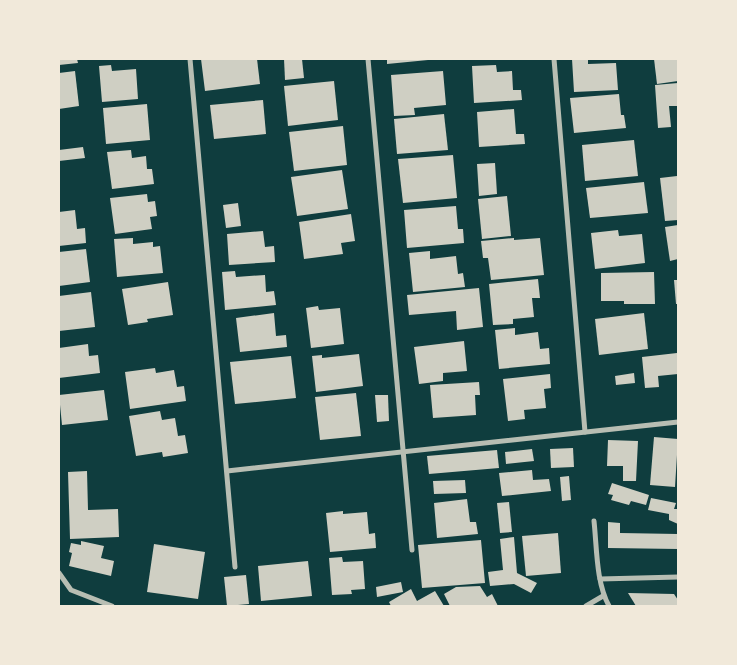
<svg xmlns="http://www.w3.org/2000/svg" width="737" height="665" viewBox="0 0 737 665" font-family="'PT Sans Narrow',sans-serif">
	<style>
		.building { fill: #cfcfc3 }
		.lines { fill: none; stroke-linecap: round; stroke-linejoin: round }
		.minor { stroke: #b8beb3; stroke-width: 5 }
	</style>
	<rect width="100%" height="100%" fill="#0f3d3e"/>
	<!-- building -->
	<g class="building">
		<path d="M59 59H77L78 63 59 65Z"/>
		<path d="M201 59H257L260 84 205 91Z"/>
		<path d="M284 59H302L304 78 285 80Z"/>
		<path d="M387 59H428V60L387 64Z"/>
		<path d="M572 59H588V64L616 63 618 90 574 92Z"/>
		<path d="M654 59H678V81L657 84Z"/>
		<path d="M111 65 112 71 136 69 138 99 102 102 99 66Z"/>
		<path d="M496 65 497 72 512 71 513 90H521L522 100 474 103 472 66Z"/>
		<path d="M75 71 79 106 59 109V73Z"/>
		<path d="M443 71 446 105 414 108 415 115 394 116 391 75Z"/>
		<path d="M334 81 338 120 288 126 284 86Z"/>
		<path d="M678 83V106H669L671 127 658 128 655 85Z"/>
		<path d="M619 94 621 115H624L626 128 574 133 570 98Z"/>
		<path d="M263 100 266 134 214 139 210 105Z"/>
		<path d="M147 104 150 140 106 144 103 108Z"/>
		<path d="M514 109 516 134H524L525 144 479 147 477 112Z"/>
		<path d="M444 114 448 150 397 154 394 119Z"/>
		<path d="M343 126 347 165 294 171 289 132Z"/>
		<path d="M634 140 638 176 585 181 582 145Z"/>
		<path d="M83 147 85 158 59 161V150Z"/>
		<path d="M131 150 132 158 146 156 147 169H152L154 184 112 189 107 152Z"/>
		<path d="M453 155 457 198 403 203 398 159Z"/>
		<path d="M495 163 497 194 479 196 477 164Z"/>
		<path d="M342 170 348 209 297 216 291 177Z"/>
		<path d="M677 176 678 220 665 221 660 178Z"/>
		<path d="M644 182 648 213 590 218 586 188Z"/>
		<path d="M147 194 148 202 155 201 157 216 150 217 152 229 115 234 110 198Z"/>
		<path d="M507 196 511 236 482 239 478 199Z"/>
		<path d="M238 203 241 226 226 228 223 205Z"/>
		<path d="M456 206 458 229H463L464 243 407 248 404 210Z"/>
		<path d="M75 210 77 229 85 228 86 243 59 246V212Z"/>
		<path d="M351 214 355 241 341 243 343 254 304 259 299 222Z"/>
		<path d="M678 225V259L670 261 665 227Z"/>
		<path d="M618 230 619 236 642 234 645 263 595 269 591 233Z"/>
		<path d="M263 231 265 247 274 246 275 262 229 265 227 234Z"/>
		<path d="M133 238V244L153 242V247L160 246 163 273 117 277 114 239Z"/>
		<path d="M514 238V240L540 238 544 275 491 280 488 258H483L481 241Z"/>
		<path d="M86 249 90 282 59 286V252Z"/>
		<path d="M430 251V259L456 256 458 274 463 273 465 287 413 292 409 253Z"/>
		<path d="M235 271 236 277 265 275 266 292 274 291 276 305 225 310 222 272Z"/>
		<path d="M654 272 655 304H624V301H601V273Z"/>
		<path d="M538 279 540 298H532L534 317 513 319V324L493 325 489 284Z"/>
		<path d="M674 280H678V304H676Z"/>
		<path d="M168 282 173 315 147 319 148 322 128 325 122 289Z"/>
		<path d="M479 288 483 327 457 330 456 311 409 315 407 295Z"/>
		<path d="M91 292 95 327 59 331V296Z"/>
		<path d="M318 306 319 310 340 308 344 344 311 348 306 308Z"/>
		<path d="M274 313 276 336 286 335 287 347 240 352 236 318Z"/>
		<path d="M644 313 648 349 599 355 595 319Z"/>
		<path d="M515 328V335L538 332 540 349 549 348 550 364 499 369 495 330Z"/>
		<path d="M464 341 467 371 443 373V381L419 384 414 347Z"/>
		<path d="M88 344 89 356 98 355 100 373 59 378V348Z"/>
		<path d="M677 353 678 374 658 376 659 387 645 388 642 357Z"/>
		<path d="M359 354 363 386 316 392 312 356 322 355V358Z"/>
		<path d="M291 356 296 398 235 404 230 362Z"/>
		<path d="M155 368 156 373 174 370 177 387 184 386 186 401 130 409 125 372Z"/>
		<path d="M634 373 635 383 616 385 615 376Z"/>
		<path d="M550 374 551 388 544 389 546 408 524 410 525 419 508 421 503 379Z"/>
		<path d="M479 382 480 395H475L476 415 433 418 430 385Z"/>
		<path d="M104 390 108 420 62 425 59 395Z"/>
		<path d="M356 393 361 436 320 440 315 397Z"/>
		<path d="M375 395H388L389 421 377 422Z"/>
		<path d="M160 411 162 420 175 418 178 436 185 435 188 453 163 457 162 452 136 456 129 416Z"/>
		<path d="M654 437 678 439 675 487 650 485Z"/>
		<path d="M608 440 638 441 636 481H623V466H607Z"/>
		<path d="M573 448 574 467 551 468 550 449Z"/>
		<path d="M532 449 534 461 506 464 505 452Z"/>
		<path d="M497 450 499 468 429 474 427 456Z"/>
		<path d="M532 470 533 480 549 479 551 491 502 496 499 473Z"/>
		<path d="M87 471 88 510 118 509 119 537 70 539 68 472Z"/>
		<path d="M569 476 571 500 562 501 560 477Z"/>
		<path d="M465 480 466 493 434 494 433 481Z"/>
		<path d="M612 483 649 495 646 505 631 501 629 505 611 500 613 495 608 494Z"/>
		<path d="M651 498 676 503 674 509H678V524L669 520V514L648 510Z"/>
		<path d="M467 499 470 522H476L478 534 437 538 434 503Z"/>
		<path d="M509 502 512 532 500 533 497 503Z"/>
		<path d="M343 511V514L367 512 369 534 375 533 376 548 330 552 326 513Z"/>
		<path d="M608 522 620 523V533L678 534V549L608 548Z"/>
		<path d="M558 533 561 573 526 576 522 536Z"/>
		<path d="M514 537 517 573 537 583 531 593 514 584 490 586 488 572 503 570 500 539Z"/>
		<path d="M481 540 485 583 422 588 418 545Z"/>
		<path d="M81 541 104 546 101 558 114 561 111 576 69 566 72 553 69 552 71 543 81 545Z"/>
		<path d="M154 544 205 552 198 599 147 592Z"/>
		<path d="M342 557 343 562 363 561 365 589 351 590 352 594 332 595 329 558Z"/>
		<path d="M308 561 312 596 261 601 258 566Z"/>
		<path d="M246 575 249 604 227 606 224 577Z"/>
		<path d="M401 582 403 592 377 597 376 587Z"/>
		<path d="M480 586 487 597 492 594 498 606H450L444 594 456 587Z"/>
		<path d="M411 589 417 601 435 591 444 606H391L389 602Z"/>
		<path d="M628 593 674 594 678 600V606H636Z"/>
	</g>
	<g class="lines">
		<!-- minor -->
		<g class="minor">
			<path d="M190 59 235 567"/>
			<path d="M368 59 412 550"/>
			<path d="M554 59 585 432"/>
			<path d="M227 471 678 422"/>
			<path d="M594 521C597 549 596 582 609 606"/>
			<path d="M59 573 71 590 112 606"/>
			<path d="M600 579 678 577"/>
			<path d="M586 606 603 596"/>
		</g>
	</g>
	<!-- border -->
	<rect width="737" height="665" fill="none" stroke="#f1e9da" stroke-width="120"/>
</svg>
